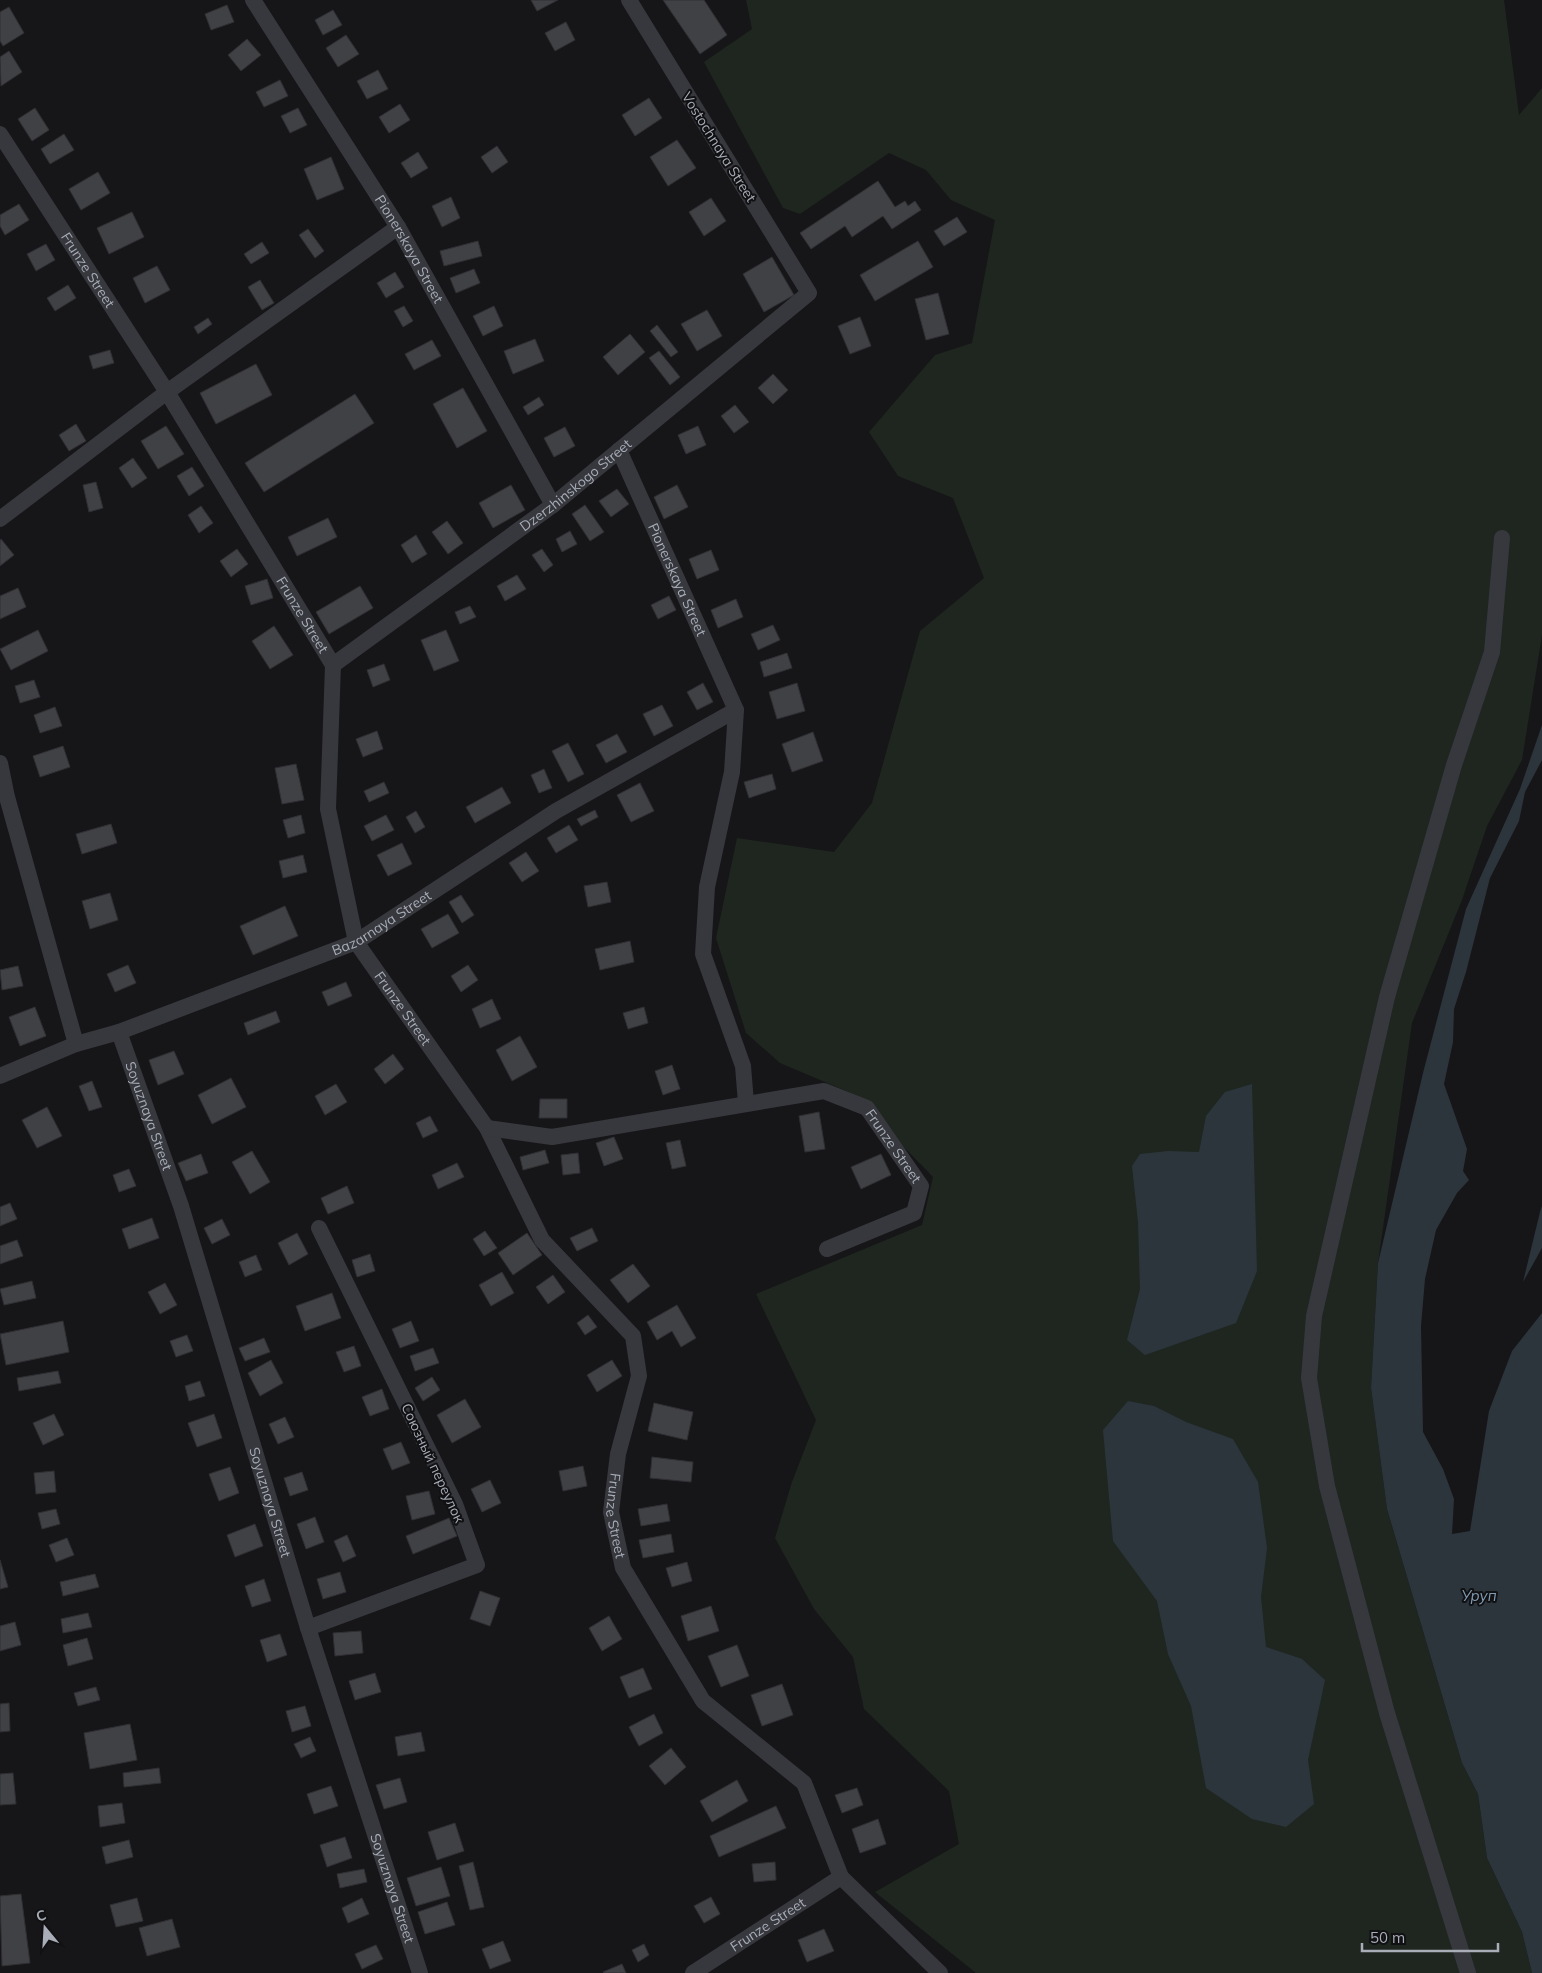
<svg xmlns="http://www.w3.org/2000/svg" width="1542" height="1973" viewBox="0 0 1542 1973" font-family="Mulish,sans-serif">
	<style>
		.green { fill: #1e261f }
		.water { fill: #2c353c }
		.building { fill: #404145; stroke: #303034 }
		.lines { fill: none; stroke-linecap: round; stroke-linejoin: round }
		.street { stroke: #37383d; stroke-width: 16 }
		.labels { text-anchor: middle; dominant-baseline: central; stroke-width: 4; stroke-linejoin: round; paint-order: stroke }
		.street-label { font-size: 14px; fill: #a8adb8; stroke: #111113 }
		.water-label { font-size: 15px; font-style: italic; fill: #7f9bb3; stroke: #111113 }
	</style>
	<rect width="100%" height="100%" fill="#161618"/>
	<!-- green -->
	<path class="green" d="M746 0H1504L1519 115 1542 88V635L1522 760 1487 826 1462 900 1412 1023 1378 1263 1371 1388 1387 1509 1462 1763 1478 1794 1487 1858 1522 1932 1532 1973H976L875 1892 959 1844 949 1791 864 1709 853 1657 814 1609 775 1538 792 1482 816 1420 756 1294 922 1225 933 1177 851 1093 780 1063 746 1033 716 938 737 838 834 852 872 803 920 631 984 578 953 498 898 476 869 432 935 355 972 343 995 220 951 200 926 170 889 153 800 214 783 208 704 62 752 29Z"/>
	<!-- water -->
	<g class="water">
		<path d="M1542 725V760L1525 792 1519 821 1490 878 1466 972 1454 1009 1453 1042 1444 1084 1467 1149 1463 1171 1469 1180 1457 1193 1436 1230 1425 1279 1421 1326 1423 1432 1443 1469 1454 1499 1452 1534 1470 1531 1489 1411 1512 1351 1542 1313V1973H1532L1522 1932 1487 1858 1478 1794 1462 1763 1387 1509 1371 1388 1378 1263 1423 1073 1466 909 1520 789Z"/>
		<path d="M1252 1084 1257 1271 1236 1323 1145 1355 1127 1340 1140 1289 1138 1222 1132 1166 1140 1154 1168 1151 1199 1152 1206 1116 1225 1092Z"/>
		<path d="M1542 1206V1248L1523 1282 1540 1212Z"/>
		<path d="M1128 1401 1154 1406 1186 1422 1233 1439 1258 1482 1267 1548 1261 1597 1266 1647 1302 1659 1325 1680 1308 1760 1314 1804 1286 1827 1252 1819 1206 1788 1191 1706 1168 1654 1157 1601 1113 1541 1103 1430Z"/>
	</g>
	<!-- building -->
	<g class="building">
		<path d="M531 0H558L537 11Z"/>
		<path d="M663 0H704L727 35 700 54Z"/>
		<path d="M227 5 234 22 211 30 205 14Z"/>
		<path d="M9 7 24 33 3 46 0 41V12Z"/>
		<path d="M333 10 342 25 323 35 315 20Z"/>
		<path d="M566 22 575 40 555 51 545 33Z"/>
		<path d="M346 35 359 54 338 67 326 48Z"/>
		<path d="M247 39 261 55 241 71 228 55Z"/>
		<path d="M9 51 22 72 1 86 0 57Z"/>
		<path d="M378 70 388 89 367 99 357 81Z"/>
		<path d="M280 80 288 96 264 107 256 92Z"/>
		<path d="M649 98 662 118 635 136 622 115Z"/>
		<path d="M400 104 410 120 389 133 379 117Z"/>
		<path d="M35 108 49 130 32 141 18 119Z"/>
		<path d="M298 108 307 125 290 133 281 116Z"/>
		<path d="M64 134 74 150 50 164 41 149Z"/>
		<path d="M677 140 696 168 668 186 650 157Z"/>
		<path d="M497 146 508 162 492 173 481 157Z"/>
		<path d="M418 152 428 168 411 178 401 163Z"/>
		<path d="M331 157 344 189 317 200 304 169Z"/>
		<path d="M98 172 110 193 81 210 69 189Z"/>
		<path d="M878 181 895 207 905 201 908 206 915 201 921 210 892 229 883 216 852 237 845 226 811 249 800 233Z"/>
		<path d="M451 197 460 218 442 227 432 206Z"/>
		<path d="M711 198 726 221 704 236 689 212Z"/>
		<path d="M19 204 29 220 5 235 0 226V215Z"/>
		<path d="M132 212 144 237 109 254 97 228Z"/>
		<path d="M957 217 967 232 944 246 934 231Z"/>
		<path d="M308 229 324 251 315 258 299 235Z"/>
		<path d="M478 241 482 256 444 266 440 251Z"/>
		<path d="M918 241 933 267 875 301 860 275Z"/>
		<path d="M262 242 269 253 251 264 244 254Z"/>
		<path d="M46 244 55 260 36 271 27 254Z"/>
		<path d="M772 257 794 295 764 312 743 274Z"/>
		<path d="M157 266 170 290 145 303 133 278Z"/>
		<path d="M474 269 480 283 456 293 450 278Z"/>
		<path d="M395 272 404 287 386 298 377 283Z"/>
		<path d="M260 280 274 303 262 310 248 287Z"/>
		<path d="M68 285 76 298 55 311 47 298Z"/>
		<path d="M938 293 949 334 926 340 915 299Z"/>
		<path d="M404 306 413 321 403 327 394 311Z"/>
		<path d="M494 306 503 326 483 336 473 316Z"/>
		<path d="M707 310 722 336 697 351 681 324Z"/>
		<path d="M860 317 871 346 850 354 838 326Z"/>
		<path d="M208 318 212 324 198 334 194 327Z"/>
		<path d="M657 325 678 352 671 357 650 331Z"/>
		<path d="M630 334 645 352 618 375 603 357Z"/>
		<path d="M535 339 544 361 513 374 504 351Z"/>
		<path d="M432 340 441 356 414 370 405 354Z"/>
		<path d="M110 350 114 363 93 369 89 356Z"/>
		<path d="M659 351 680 377 670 385 649 358Z"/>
		<path d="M256 364 272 395 216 424 200 393Z"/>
		<path d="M773 374 788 390 773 404 758 388Z"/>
		<path d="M463 388 487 431 457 448 433 404Z"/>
		<path d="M355 394 374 423 264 492 245 463Z"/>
		<path d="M539 397 544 405 528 415 523 407Z"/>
		<path d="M735 405 749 422 734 433 721 416Z"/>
		<path d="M76 424 86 441 69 451 59 435Z"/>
		<path d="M166 426 184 454 158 469 141 441Z"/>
		<path d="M698 426 706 445 686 454 678 435Z"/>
		<path d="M565 427 575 446 554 457 544 438Z"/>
		<path d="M133 458 147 478 132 488 119 468Z"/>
		<path d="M192 467 204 486 189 496 177 476Z"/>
		<path d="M96 482 103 508 89 512 83 485Z"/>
		<path d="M511 485 525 510 493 528 479 503Z"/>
		<path d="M677 485 688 507 664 519 654 497Z"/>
		<path d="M617 489 629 504 611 517 599 501Z"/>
		<path d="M585 505 604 532 590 541 572 514Z"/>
		<path d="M201 506 213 523 199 533 188 515Z"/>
		<path d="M328 518 337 537 297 556 288 537Z"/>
		<path d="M447 521 463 543 448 554 432 532Z"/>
		<path d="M570 531 577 544 562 552 556 539Z"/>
		<path d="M416 535 427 554 412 563 401 545Z"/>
		<path d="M1 539 14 555 0 566V541Z"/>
		<path d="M237 549 248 564 231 577 220 561Z"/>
		<path d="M542 549 553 565 544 572 532 555Z"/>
		<path d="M711 550 719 570 697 579 689 559Z"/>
		<path d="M517 575 526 589 505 601 497 586Z"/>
		<path d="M267 579 273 598 251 605 245 586Z"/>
		<path d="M360 586 373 608 329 634 316 612Z"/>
		<path d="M18 588 26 607 0 619V596Z"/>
		<path d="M669 596 676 610 658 619 651 605Z"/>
		<path d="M736 599 743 617 718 628 711 610Z"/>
		<path d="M470 606 476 617 460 624 455 612Z"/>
		<path d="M773 625 780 640 758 650 751 634Z"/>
		<path d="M274 626 293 655 270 669 252 641Z"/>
		<path d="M38 630 48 651 11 670 0 649Z"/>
		<path d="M446 630 459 661 434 671 421 640Z"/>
		<path d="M787 653 792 668 764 677 760 662Z"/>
		<path d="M384 664 390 680 373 687 367 670Z"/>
		<path d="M34 680 40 697 20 703 15 686Z"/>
		<path d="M703 683 713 702 697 710 687 692Z"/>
		<path d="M797 683 805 711 777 719 769 692Z"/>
		<path d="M662 705 673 726 654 736 643 714Z"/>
		<path d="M55 707 62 726 40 733 34 715Z"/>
		<path d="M377 731 383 749 363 757 356 739Z"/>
		<path d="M813 732 823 761 792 772 782 744Z"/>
		<path d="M617 734 627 752 606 763 596 745Z"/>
		<path d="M568 743 584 774 568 782 552 751Z"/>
		<path d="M63 746 70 767 40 777 33 756Z"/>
		<path d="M296 764 304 800 282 804 275 768Z"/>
		<path d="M544 769 552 788 539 793 531 775Z"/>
		<path d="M772 774 776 789 749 798 744 782Z"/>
		<path d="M384 782 389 793 369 802 364 791Z"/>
		<path d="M640 783 654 811 631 822 617 795Z"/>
		<path d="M502 787 511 803 475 823 466 807Z"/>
		<path d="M595 810 598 817 581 826 577 819Z"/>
		<path d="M416 811 425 827 415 833 406 817Z"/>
		<path d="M301 815 305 833 288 838 283 820Z"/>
		<path d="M386 815 394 830 372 841 364 826Z"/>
		<path d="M111 824 117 843 82 854 76 834Z"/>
		<path d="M569 825 578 840 556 853 547 838Z"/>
		<path d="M402 843 412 864 388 876 377 855Z"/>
		<path d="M526 852 539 871 522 882 509 863Z"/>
		<path d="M303 855 307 872 283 878 279 861Z"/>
		<path d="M607 882 611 902 588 907 584 886Z"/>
		<path d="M110 893 118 920 90 929 82 901Z"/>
		<path d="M461 895 474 915 462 923 449 902Z"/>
		<path d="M285 906 298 936 253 955 240 926Z"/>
		<path d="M448 914 459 933 432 948 421 929Z"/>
		<path d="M630 941 634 962 600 970 595 949Z"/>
		<path d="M128 965 136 983 115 992 107 974Z"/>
		<path d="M468 965 478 980 461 992 451 976Z"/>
		<path d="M18 966 23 986 2 990 0 970Z"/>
		<path d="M346 982 352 996 328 1006 322 992Z"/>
		<path d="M492 999 501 1019 480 1028 472 1009Z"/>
		<path d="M35 1007 46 1036 20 1046 9 1017Z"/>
		<path d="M644 1007 648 1023 628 1029 623 1013Z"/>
		<path d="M276 1011 280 1022 248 1035 244 1023Z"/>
		<path d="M520 1036 537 1067 512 1081 496 1050Z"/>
		<path d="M174 1051 184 1074 158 1085 149 1060Z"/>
		<path d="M393 1054 404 1069 385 1084 374 1069Z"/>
		<path d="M672 1065 680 1089 663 1095 655 1071Z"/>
		<path d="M231 1078 246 1107 212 1124 198 1095Z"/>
		<path d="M92 1081 102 1107 89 1111 79 1086Z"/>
		<path d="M336 1084 347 1102 325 1115 315 1096Z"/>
		<path d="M540 1099H567V1118H539Z"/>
		<path d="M47 1107 62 1136 37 1148 22 1120Z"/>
		<path d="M819 1112 825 1149 805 1152 799 1116Z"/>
		<path d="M430 1116 438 1131 423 1138 416 1123Z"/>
		<path d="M614 1137 623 1159 604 1166 596 1143Z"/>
		<path d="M680 1140 686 1166 672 1169 666 1143Z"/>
		<path d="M545 1150 549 1163 523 1170 520 1157Z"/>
		<path d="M252 1151 270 1182 250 1194 232 1162Z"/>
		<path d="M578 1153 580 1173 563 1175 561 1155Z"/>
		<path d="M201 1154 208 1173 186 1181 178 1163Z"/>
		<path d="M881 1154 891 1175 861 1189 851 1167Z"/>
		<path d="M457 1163 464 1177 438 1189 432 1175Z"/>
		<path d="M129 1169 136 1186 119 1192 113 1175Z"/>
		<path d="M347 1186 354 1203 328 1214 321 1198Z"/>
		<path d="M10 1203 17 1219 0 1226V1207Z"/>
		<path d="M152 1218 159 1238 129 1249 122 1229Z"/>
		<path d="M222 1219 230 1235 212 1244 204 1228Z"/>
		<path d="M592 1228 598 1241 577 1251 570 1238Z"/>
		<path d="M485 1231 497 1248 484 1256 473 1239Z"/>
		<path d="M297 1233 308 1254 289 1265 278 1243Z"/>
		<path d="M527 1233 542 1255 513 1275 498 1253Z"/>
		<path d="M17 1240 23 1256 0 1264V1246Z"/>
		<path d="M370 1254 375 1271 357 1277 352 1260Z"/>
		<path d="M256 1255 262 1270 245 1277 239 1262Z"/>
		<path d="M633 1264 650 1286 628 1303 610 1280Z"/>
		<path d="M502 1272 514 1293 491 1306 479 1285Z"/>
		<path d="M553 1275 565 1292 548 1304 536 1287Z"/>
		<path d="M32 1281 36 1298 4 1305 0 1289Z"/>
		<path d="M165 1283 177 1305 160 1314 148 1292Z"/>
		<path d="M332 1293 341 1318 305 1331 296 1306Z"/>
		<path d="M677 1305 696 1338 681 1347 672 1331 657 1340 647 1322Z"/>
		<path d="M588 1315 597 1327 585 1335 577 1323Z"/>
		<path d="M63 1321 69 1352 6 1365 0 1334Z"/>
		<path d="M411 1321 419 1341 400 1348 392 1329Z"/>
		<path d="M187 1335 193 1351 176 1357 170 1341Z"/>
		<path d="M264 1338 270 1352 245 1361 239 1348Z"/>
		<path d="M354 1346 361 1366 344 1372 336 1352Z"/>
		<path d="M433 1348 439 1363 415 1371 410 1356Z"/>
		<path d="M271 1360 283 1383 260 1396 248 1373Z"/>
		<path d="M612 1360 622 1376 597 1392 587 1375Z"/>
		<path d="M58 1371 61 1383 19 1391 17 1378Z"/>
		<path d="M432 1377 440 1390 423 1401 415 1388Z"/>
		<path d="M200 1381 205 1396 189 1401 185 1386Z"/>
		<path d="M382 1389 389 1409 370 1416 362 1397Z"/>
		<path d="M465 1399 481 1427 452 1443 437 1415Z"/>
		<path d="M654 1403 693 1412 687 1440 648 1431Z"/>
		<path d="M54 1414 64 1435 43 1445 33 1423Z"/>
		<path d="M214 1414 222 1438 197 1447 188 1423Z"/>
		<path d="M285 1417 294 1437 278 1444 269 1424Z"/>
		<path d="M401 1442 410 1463 392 1470 383 1449Z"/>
		<path d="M652 1457 693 1462 691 1482 650 1478Z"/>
		<path d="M583 1466 587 1486 563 1491 559 1471Z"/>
		<path d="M230 1467 239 1493 219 1501 209 1474Z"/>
		<path d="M54 1471 56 1492 36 1494 34 1473Z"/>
		<path d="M302 1472 308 1490 290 1496 284 1478Z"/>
		<path d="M490 1480 501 1503 482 1512 471 1489Z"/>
		<path d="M429 1491 435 1514 412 1520 406 1496Z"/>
		<path d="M667 1504 670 1521 641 1526 638 1509Z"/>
		<path d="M56 1509 60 1524 42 1529 38 1513Z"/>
		<path d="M315 1517 324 1542 306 1549 297 1524Z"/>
		<path d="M449 1518 457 1536 413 1554 406 1536Z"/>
		<path d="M255 1524 263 1546 235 1557 227 1535Z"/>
		<path d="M671 1534 674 1552 643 1558 639 1540Z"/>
		<path d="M347 1535 356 1556 343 1562 334 1541Z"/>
		<path d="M67 1538 74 1555 56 1562 49 1545Z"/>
		<path d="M0 1560 8 1587 0 1589Z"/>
		<path d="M687 1562 692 1581 672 1587 666 1568Z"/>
		<path d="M340 1572 346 1592 323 1599 317 1579Z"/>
		<path d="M95 1574 99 1587 63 1596 60 1582Z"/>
		<path d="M264 1579 271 1601 252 1607 245 1586Z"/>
		<path d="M480 1591 500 1598 490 1626 470 1619Z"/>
		<path d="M711 1606 719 1631 688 1641 681 1616Z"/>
		<path d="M88 1613 92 1627 63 1633 61 1619Z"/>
		<path d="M609 1616 622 1639 602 1651 589 1628Z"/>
		<path d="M15 1622 21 1645 0 1651V1626Z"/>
		<path d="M361 1631 363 1653 335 1656 333 1633Z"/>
		<path d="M280 1634 287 1655 267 1662 260 1640Z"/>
		<path d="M87 1638 93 1659 68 1666 63 1645Z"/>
		<path d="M737 1645 749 1676 721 1687 708 1656Z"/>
		<path d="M643 1668 652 1689 629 1698 620 1677Z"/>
		<path d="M375 1673 381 1692 355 1700 349 1681Z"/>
		<path d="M782 1684 793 1715 762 1726 751 1695Z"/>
		<path d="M96 1687 100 1700 78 1706 74 1693Z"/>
		<path d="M9 1703 10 1731 0 1732V1704Z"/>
		<path d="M305 1706 311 1726 292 1732 286 1711Z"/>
		<path d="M654 1714 663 1733 639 1746 629 1727Z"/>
		<path d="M130 1724 137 1760 90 1769 84 1733Z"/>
		<path d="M421 1732 425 1751 398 1756 395 1737Z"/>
		<path d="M310 1737 316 1751 301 1758 294 1744Z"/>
		<path d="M671 1748 686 1767 665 1785 649 1766Z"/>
		<path d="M159 1768 161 1783 124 1787 123 1773Z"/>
		<path d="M13 1773 16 1804 0 1805V1774Z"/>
		<path d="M400 1778 407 1802 384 1809 376 1785Z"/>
		<path d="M737 1780 748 1801 712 1822 700 1801Z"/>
		<path d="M331 1786 338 1806 314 1814 307 1794Z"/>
		<path d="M857 1788 863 1805 842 1813 835 1795Z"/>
		<path d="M122 1803 125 1823 100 1827 98 1806Z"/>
		<path d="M776 1806 786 1828 719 1857 710 1836Z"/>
		<path d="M878 1819 886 1844 860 1853 852 1829Z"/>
		<path d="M455 1823 464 1851 437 1860 428 1832Z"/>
		<path d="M345 1837 352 1858 327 1867 320 1845Z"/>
		<path d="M129 1840 133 1857 106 1864 102 1847Z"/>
		<path d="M473 1862 484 1907 470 1910 459 1866Z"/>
		<path d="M775 1862 776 1880 754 1882 752 1864Z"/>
		<path d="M441 1867 450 1896 416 1906 407 1878Z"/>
		<path d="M364 1869 367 1882 340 1888 337 1874Z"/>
		<path d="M21 1894 30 1963 2 1966 0 1896Z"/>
		<path d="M711 1897 720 1914 704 1923 694 1906Z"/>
		<path d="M137 1898 143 1921 116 1927 110 1905Z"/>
		<path d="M362 1898 369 1914 348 1923 342 1908Z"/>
		<path d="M447 1902 455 1925 425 1934 418 1912Z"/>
		<path d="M172 1919 180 1947 147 1956 139 1928Z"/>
		<path d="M824 1929 834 1951 807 1962 798 1940Z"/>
		<path d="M503 1941 511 1961 490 1969 482 1949Z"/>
		<path d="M644 1944 649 1955 638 1962 632 1950Z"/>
		<path d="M376 1945 383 1959 362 1969 355 1954Z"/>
		<path d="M622 1964 626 1973H604L603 1972Z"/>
	</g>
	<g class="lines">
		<!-- street -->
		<g class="street">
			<path id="s1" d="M253 0 398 227 553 505"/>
			<path id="s2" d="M0 134 167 392 333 665 328 809 356 942 487 1128 542 1240 633 1336 639 1376 618 1454 611 1512 623 1568 703 1701 804 1783 841 1877 940 1973"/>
			<path id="s3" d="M619 450 736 710 732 772 707 887 703 954 743 1066 746 1103"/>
			<path d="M0 519 167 392 398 227"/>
			<path id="s4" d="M333 665 553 505 809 293 629 0"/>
			<path d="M0 763 7 797 76 1044"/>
			<path id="s5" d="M119 1032 181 1206 308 1628 420 1973"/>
			<path id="s6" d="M0 1076 76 1044 119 1032 356 942 556 811 736 710"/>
			<path id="s7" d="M487 1128 552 1137 824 1091 867 1108 921 1186 914 1213 827 1249"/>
			<path d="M308 1628 477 1565 455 1504 319 1228"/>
			<path id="s8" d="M693 1973 841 1877"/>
			<path d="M1468 1973 1387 1713 1327 1486 1309 1378 1314 1316 1387 997 1454 765 1492 652 1502 538"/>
		</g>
	</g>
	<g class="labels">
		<!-- street labels -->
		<g class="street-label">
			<text transform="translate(719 147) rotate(58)">Vostochnaya Street</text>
			<text stroke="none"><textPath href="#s1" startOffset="294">Pionerskaya Street</textPath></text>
			<text stroke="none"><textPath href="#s2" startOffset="162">Frunze Street</textPath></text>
			<text stroke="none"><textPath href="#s4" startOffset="302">Dzerzhinskogo Street</textPath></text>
			<text stroke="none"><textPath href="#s3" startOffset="142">Pionerskaya Street</textPath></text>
			<text stroke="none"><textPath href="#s2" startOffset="568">Frunze Street</textPath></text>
			<text stroke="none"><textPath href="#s6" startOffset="412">Bazarnaya Street</textPath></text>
			<text stroke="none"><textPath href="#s2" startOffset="988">Frunze Street</textPath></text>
			<text stroke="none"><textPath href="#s5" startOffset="89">Soyuznaya Street</textPath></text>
			<text stroke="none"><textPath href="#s7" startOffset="434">Frunze Street</textPath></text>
			<text transform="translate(433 1463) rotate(65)">Союзный переулок</text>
			<text stroke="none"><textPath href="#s5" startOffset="494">Soyuznaya Street</textPath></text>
			<text stroke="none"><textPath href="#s2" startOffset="1575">Frunze Street</textPath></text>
			<text stroke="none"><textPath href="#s5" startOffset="899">Soyuznaya Street</textPath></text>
			<text stroke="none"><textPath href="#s8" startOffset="89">Frunze Street</textPath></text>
		</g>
		<!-- water labels -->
		<g class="water-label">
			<text x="1479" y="1595">Уруп</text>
		</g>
	</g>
	<!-- north arrow -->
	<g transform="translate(45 1928) rotate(342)" stroke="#111113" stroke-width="4" paint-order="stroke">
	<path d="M0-4L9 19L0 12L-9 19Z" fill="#a8adb8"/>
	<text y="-8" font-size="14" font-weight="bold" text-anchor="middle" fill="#a8adb8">С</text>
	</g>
	<!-- scale -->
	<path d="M1362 1943v8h136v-8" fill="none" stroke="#a8adb8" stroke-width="2.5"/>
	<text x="1370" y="1943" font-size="15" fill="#a8adb8" stroke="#111113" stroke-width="4" paint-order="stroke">50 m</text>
</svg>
